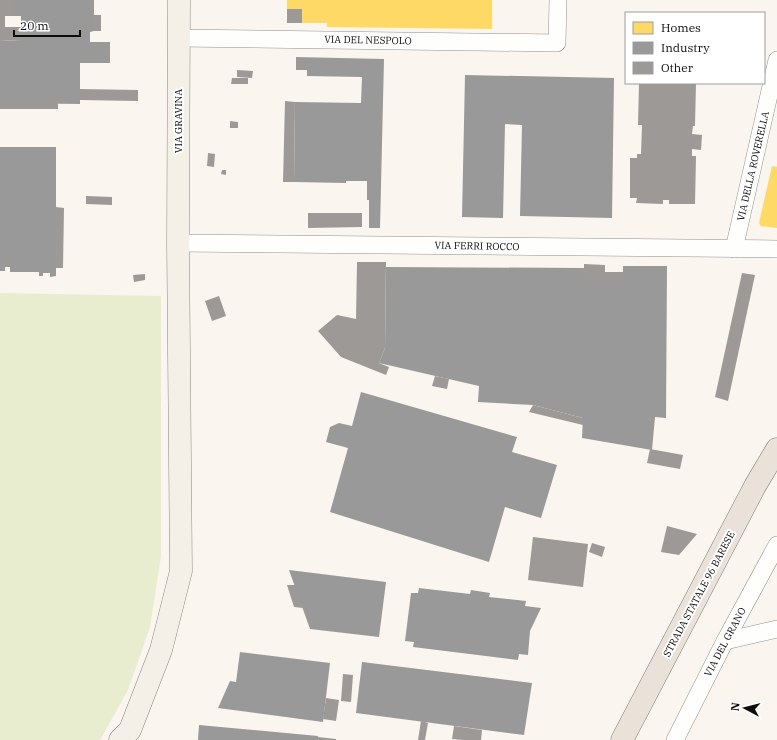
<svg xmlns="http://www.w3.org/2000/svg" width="777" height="740" viewBox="0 0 777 740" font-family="'IBM Plex Serif',serif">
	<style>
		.green { fill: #e9edd0 }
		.homes { fill: #ffd966 }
		.industry { fill: #999 }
		.building { fill: #9c9996 }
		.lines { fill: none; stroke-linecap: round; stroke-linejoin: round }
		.street-casing { stroke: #93918e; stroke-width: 18 }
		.secondary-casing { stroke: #8a8885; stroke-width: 23 }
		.primary-casing { stroke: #807e7c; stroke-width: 23 }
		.street { stroke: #fefefd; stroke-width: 17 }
		.secondary { stroke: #f4f0e8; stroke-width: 22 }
		.primary { stroke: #eae1d9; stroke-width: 22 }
		.labels { text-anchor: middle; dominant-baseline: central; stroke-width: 4; stroke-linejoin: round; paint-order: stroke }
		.street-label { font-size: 10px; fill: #0c0c0c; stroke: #fff }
	</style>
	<rect width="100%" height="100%" fill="#faf5ef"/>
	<!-- green -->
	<path class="green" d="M0 293 161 296V556L150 627 128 690 100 740H0Z"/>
	<!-- homes -->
	<g class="homes">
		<path d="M287 0H492V29L327 27V23H302V9H287Z"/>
		<path d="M772 166 777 167V228L761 226 760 225 759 223Z"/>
	</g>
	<!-- industry -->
	<g class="industry">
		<path d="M15 0H94V31L90 32V42H110V63H80V104L0 103V41L21 40V16H15Z"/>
		<path d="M296 57 384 59 380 228H369V200H367V181H346V183L294 182 295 102 361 103 362 77 307 76V70H296Z"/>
		<path d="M465 75 614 78 612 218 520 216 522 125 505 124 503 218 462 217Z"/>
		<path d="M0 147H56V276L50 277V273H43V276H39V272H10V267H5V271H0Z"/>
		<path d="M623 266H667L666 418 655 417 652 450 582 438 583 418 533 405 478 402 479 386 379 363 385 348 386 267 584 268V279H623Z"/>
		<path d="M361 392 517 437 512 452 557 465 541 518 505 507 489 562 330 512 348 448 326 442 330 427 339 423 352 426Z"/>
		<path d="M289 570 386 582 379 637 310 629Z"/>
		<path d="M419 588 470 594 471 590 490 593 489 597 526 601 525 606 541 608 530 631 528 655 519 654 518 660 413 647 414 642 405 641 411 593H418Z"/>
		<path d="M240 652 330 663 323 722 218 708 230 681 236 682Z"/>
		<path d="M362 662 532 683 524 735 356 713Z"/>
		<path d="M199 725 318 736V740H198Z"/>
	</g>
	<!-- building -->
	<g class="building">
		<path d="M0 0H15V16H5V27H21V40L0 41Z"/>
		<rect x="287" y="9" width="15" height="14"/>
		<rect x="94" y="15" width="7" height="16"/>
		<path d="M237 70 253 71 252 78 237 77Z"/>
		<path d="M232 78H248V84H231Z"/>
		<path d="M639 83H696L695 126H693L692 134 702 135 701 150 692 149V156H696L695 204H669V200H663V204L636 203 637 198H630V158H637V154H641L642 125H638Z"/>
		<path d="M80 89 138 90V101L80 100Z"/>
		<path d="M285 101 295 102 294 182H283Z"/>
		<rect x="0" y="103" width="58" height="6"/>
		<path d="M230 121 238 122V128H230Z"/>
		<path d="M208 153 215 154 214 167 207 166Z"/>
		<path d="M222 170H226V175L221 174Z"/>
		<path d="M86 196 112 197V205L86 204Z"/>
		<path d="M56 207 64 208 63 268H56Z"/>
		<path d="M308 213H362V227L308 228Z"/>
		<path d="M357 262H386L385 348 379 363 389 367 386 375 341 357 318 331 337 315 356 319Z"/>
		<path d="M584 264 605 265V272H623V279H584Z"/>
		<path d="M742 273 755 275 728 401 715 397Z"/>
		<path d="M145 274V280L134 282 133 275Z"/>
		<path d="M219 296 226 316 212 321 205 301Z"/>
		<path d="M435 376 449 379 447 389 432 386Z"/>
		<path d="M533 405 583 418V425L529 412Z"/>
		<path d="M650 449 683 455 680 469 647 463Z"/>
		<path d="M667 526 697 534 679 555 661 552Z"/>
		<path d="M533 537 588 544 583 587 528 580Z"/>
		<path d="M592 543 605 547 602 557 589 552Z"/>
		<path d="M287 585H295L303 608 294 607Z"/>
		<path d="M343 674 353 675 351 702 341 701Z"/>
		<path d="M326 698 339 700 336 721 323 719Z"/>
		<path d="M421 721 428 723 425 740H418Z"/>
		<path d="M454 726 482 730 481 740H463L452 739Z"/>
		<path d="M318 737 336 739V740H318Z"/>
	</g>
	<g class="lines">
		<!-- street casing -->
		<g class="street-casing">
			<g id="street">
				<path d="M179 38 557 43 558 0"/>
				<path d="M178 243 777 249"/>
				<path d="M734 249 777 60"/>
				<path d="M725 641 777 629"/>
				<path d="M675 740 725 641 777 545"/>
			</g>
		</g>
		<!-- secondary casing -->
		<g class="secondary-casing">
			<path id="secondary" d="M120 740 130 730 161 650 181 571 178 243 179 0"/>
		</g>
		<!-- primary casing -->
		<g class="primary-casing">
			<path id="primary" d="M622 740 755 486 777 449"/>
		</g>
		<!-- street -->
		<use href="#street" class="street"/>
		<!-- secondary -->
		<use href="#secondary" class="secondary"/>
		<!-- primary -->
		<use href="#primary" class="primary"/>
	</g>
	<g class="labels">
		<!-- street labels -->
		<g class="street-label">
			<text transform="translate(368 40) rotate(1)">VIA DEL NESPOLO</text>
			<text transform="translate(178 121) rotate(-90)">VIA GRAVINA</text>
			<text transform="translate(753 166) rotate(-77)">VIA DELLA ROVERELLA</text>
			<text transform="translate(477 246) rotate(1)">VIA FERRI ROCCO</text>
			<text transform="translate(699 594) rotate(-62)">STRADA STATALE 96 BARESE</text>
			<text transform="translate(725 642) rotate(-62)">VIA DEL GRANO</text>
		</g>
	</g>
	<!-- legend -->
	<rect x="625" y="12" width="140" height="72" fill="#ffffff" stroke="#9e9e9e"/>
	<rect x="633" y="22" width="20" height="12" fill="#ffd966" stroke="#9e9e9e"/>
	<text x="661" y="32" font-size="12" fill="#0c0c0c">Homes</text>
	<rect x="633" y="42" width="20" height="12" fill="#999999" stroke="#9e9e9e"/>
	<text x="661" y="52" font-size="12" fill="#0c0c0c">Industry</text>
	<rect x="633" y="62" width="20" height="12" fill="#9c9996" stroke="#9e9e9e"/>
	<text x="661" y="72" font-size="12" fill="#0c0c0c">Other</text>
	<!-- north arrow -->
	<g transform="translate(745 708) rotate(277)" stroke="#ffffff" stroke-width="3" paint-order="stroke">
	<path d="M0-3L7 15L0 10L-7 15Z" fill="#0c0c0c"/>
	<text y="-6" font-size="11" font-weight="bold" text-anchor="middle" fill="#0c0c0c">N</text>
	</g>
	<!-- scale -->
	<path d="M14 30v6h66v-6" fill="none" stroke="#0c0c0c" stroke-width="2"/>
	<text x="20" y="30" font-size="12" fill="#0c0c0c" stroke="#ffffff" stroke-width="3" paint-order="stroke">20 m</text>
</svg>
